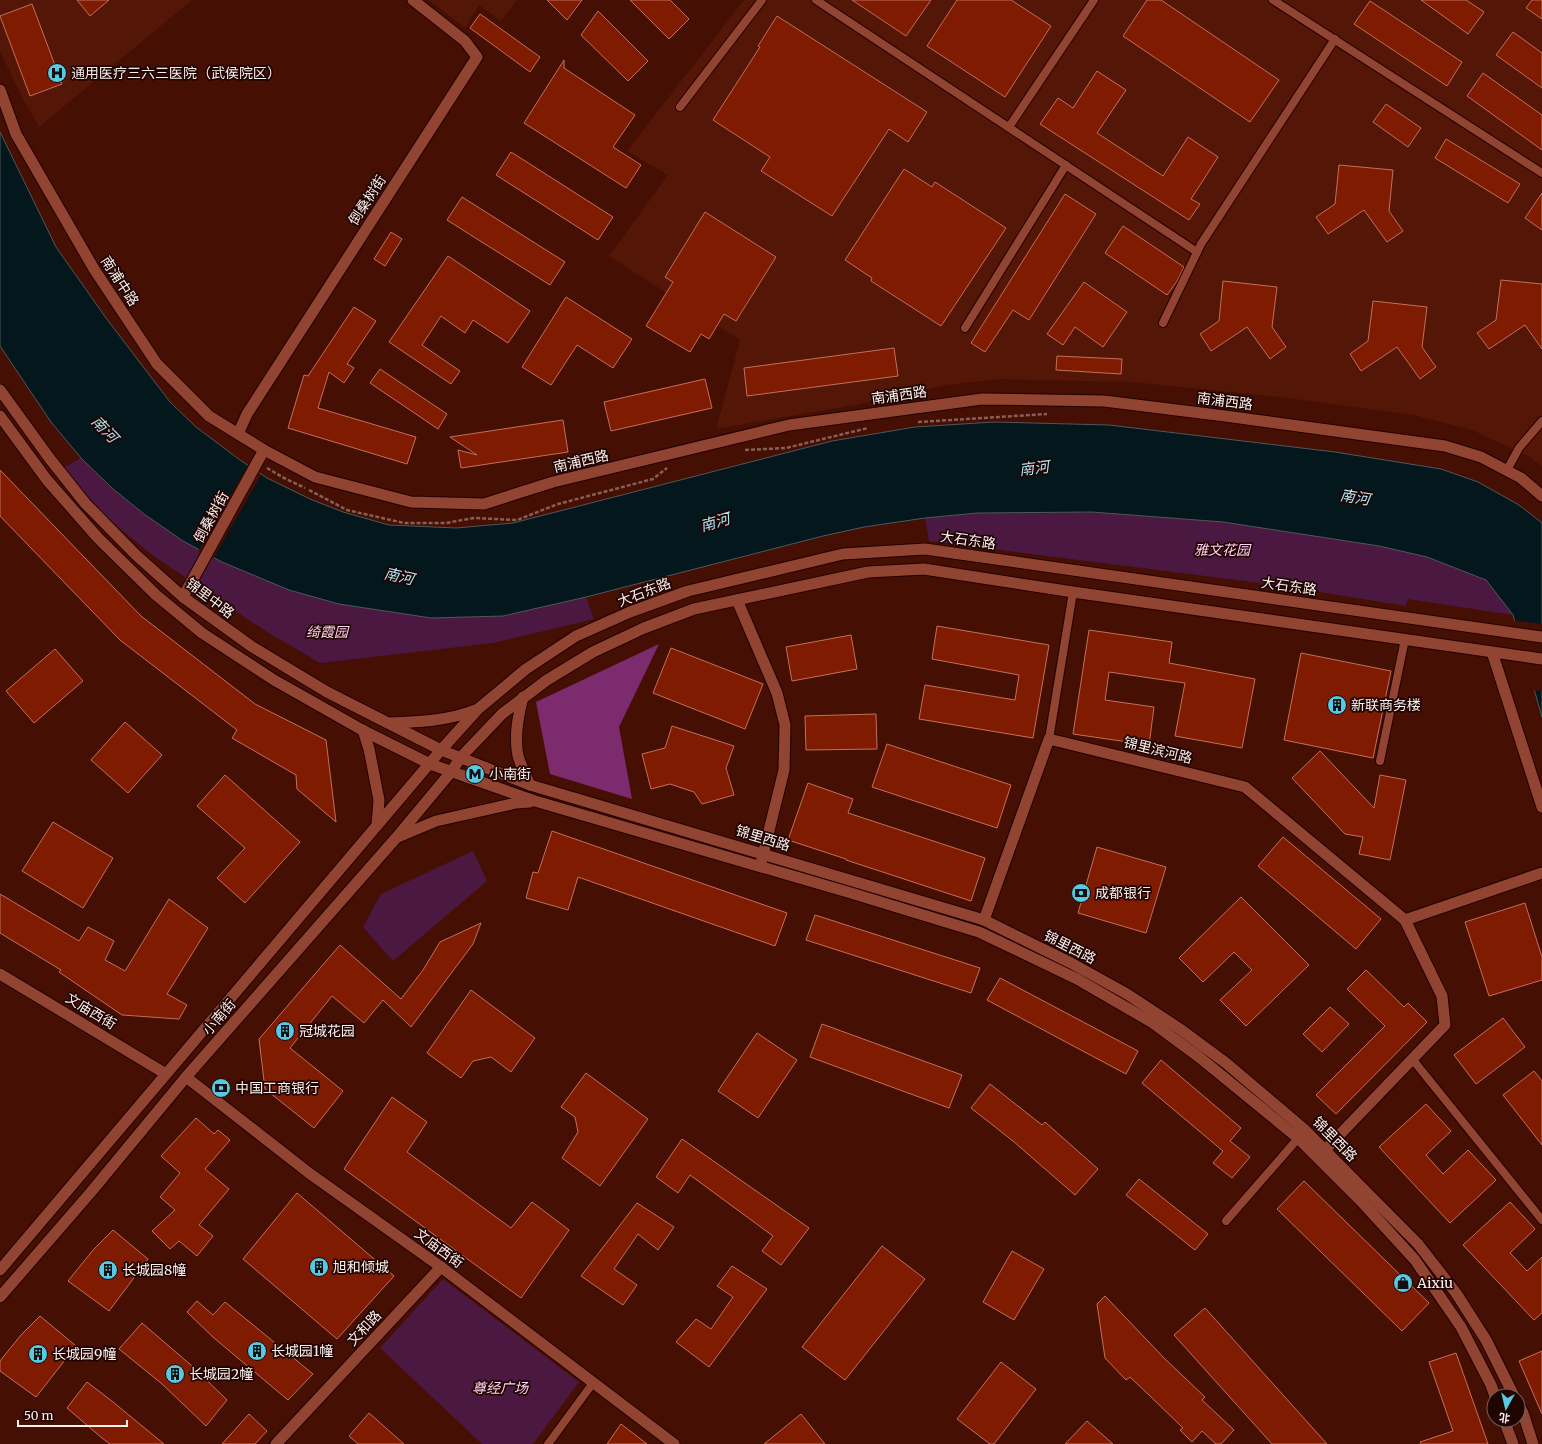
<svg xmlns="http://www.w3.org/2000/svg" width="1542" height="1444" viewBox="0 0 1542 1444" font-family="Merriweather,'Noto Sans SC',serif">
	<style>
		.built { fill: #541607 }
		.green { fill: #4b1842 }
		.forest { fill: #7c2b6e }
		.water { fill: #04171c; stroke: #4e585b }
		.pier { fill: #460f03 }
		.building { fill: #7f1b00; stroke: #c1705b }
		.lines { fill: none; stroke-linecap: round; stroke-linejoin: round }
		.service-casing { stroke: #230100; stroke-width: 10 }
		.minor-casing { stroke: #230100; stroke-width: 13 }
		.secondary-casing { stroke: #230100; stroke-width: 13 }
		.path { stroke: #865f56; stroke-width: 2.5; stroke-dasharray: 4 2; stroke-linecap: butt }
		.service { stroke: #914431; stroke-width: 8 }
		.minor { stroke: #914431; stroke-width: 11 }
		.secondary { stroke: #914431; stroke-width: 11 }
		.labels { text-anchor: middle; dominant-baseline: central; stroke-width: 3.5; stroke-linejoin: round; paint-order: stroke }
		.poi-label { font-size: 14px; fill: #f9efed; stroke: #200401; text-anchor: start }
		.street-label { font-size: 14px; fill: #f9efed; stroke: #200401 }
		.park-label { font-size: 14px; font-style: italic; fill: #ffd1f3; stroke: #200401 }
		.water-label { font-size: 15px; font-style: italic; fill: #a7e7f7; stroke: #200401 }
	</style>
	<rect width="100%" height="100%" fill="#460f03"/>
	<!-- built -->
	<g class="built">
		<path d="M0 0H192L39 127 21 95 0 51Z"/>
		<path d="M429 0H517L501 21 479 5 465 28Z"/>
		<path d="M744 0H1542V466L1528 456 1472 430 1414 415 1280 397 1131 382 999 379 946 385 859 404 716 429 740 340 609 256 668 175 627 151Z"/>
	</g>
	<!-- green -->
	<g class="green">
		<path d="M81 458 112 488 144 514 183 541 222 562 289 590 339 604 503 616 586 597 594 619 493 643 320 663 264 630 155 557 103 515 63 468Z"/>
		<path d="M1092 512 1223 522 1379 546 1427 557 1486 580 1513 615 1408 599 1406 606 1283 586 929 541 925 518 977 513Z"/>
		<path d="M473 851 487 881 393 961 363 927 381 894Z"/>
		<path d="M443 1279 579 1382 533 1444H482L380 1348Z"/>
	</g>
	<!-- forest -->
	<path class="forest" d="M659 644 619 727 632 799 550 774 536 702Z"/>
	<!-- water -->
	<path class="water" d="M0 132 56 247 106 318 170 402 196 427 240 460 267 478 310 499 343 512 389 525 456 528 513 523 832 441 915 427 994 422 1109 425 1335 452 1441 469 1478 482 1519 505 1542 523V717L1513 615 1486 580 1427 557 1379 546 1223 522 1092 512 977 513 925 518 864 527 823 536 586 597 503 616 431 618 339 604 289 590 222 562 183 541 144 514 112 488 81 458 51 422 0 346Z"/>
	<!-- pier -->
	<g class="pier">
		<path d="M247 467 261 475 213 559 198 551Z"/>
		<path d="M1511 620 1542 624V691L1531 690Z"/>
	</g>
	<!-- building -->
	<g class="building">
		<path d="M77 0H109L90 16Z"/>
		<path d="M547 0H582L567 20Z"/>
		<path d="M630 0H670L689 19 669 39Z"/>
		<path d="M852 0H931L906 36Z"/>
		<path d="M957 0H1011L1051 26 1005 97 927 46Z"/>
		<path d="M1147 0H1161L1279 80 1250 122 1123 36Z"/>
		<path d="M1421 0H1466L1484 12 1468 34Z"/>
		<path d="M1532 0H1542V19L1526 8Z"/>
		<path d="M1370 1 1462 62 1447 86 1354 24Z"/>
		<path d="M32 4 62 84 30 96 0 16Z"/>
		<path d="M598 11 648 61 628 81 581 35Z"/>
		<path d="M480 14 540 57 530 72 470 28Z"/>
		<path d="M777 16 927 112 908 142 889 129 832 216 761 171 770 157 713 120 760 47 758 46Z"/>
		<path d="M1513 32 1542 53V88L1496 55Z"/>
		<path d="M564 60V68L635 115 613 147 641 165 626 188 524 123Z"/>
		<path d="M1097 71 1126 90 1097 133 1163 176 1188 137 1218 157 1191 199 1200 204 1189 220 1040 124 1058 98 1073 108Z"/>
		<path d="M1483 73 1542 115V150L1467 96Z"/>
		<path d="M1386 104 1421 128 1408 147 1373 122Z"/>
		<path d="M1446 139 1520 184 1508 203 1435 158Z"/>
		<path d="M511 152 613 217 598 240 496 175Z"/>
		<path d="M1339 165 1393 170 1389 211 1403 231 1387 242 1364 210 1328 234 1316 217 1335 204Z"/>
		<path d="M904 169 932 187 935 182 1006 228 941 326 871 281 872 278 845 260Z"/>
		<path d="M1542 193V230L1525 218Z"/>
		<path d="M1065 194 1096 214 1029 320 1013 310 985 352 971 343Z"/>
		<path d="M462 197 565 262 550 285 447 220Z"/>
		<path d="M705 212 776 257 736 321 724 314 709 339 701 334 690 352 646 326 673 282 665 277Z"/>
		<path d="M1123 226 1184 267 1177 281 1167 295 1105 253Z"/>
		<path d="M391 232 402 239 385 266 374 259Z"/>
		<path d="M448 256 530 311 508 343 473 320 465 333 441 316 422 345 460 371 451 384 389 342Z"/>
		<path d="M1501 280 1542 284V349L1525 325 1489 349 1477 333 1496 320Z"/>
		<path d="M1223 281 1277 287 1272 327 1286 347 1270 359 1247 327 1211 351 1200 334 1219 321Z"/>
		<path d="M1084 282 1127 312 1103 347 1075 327 1063 345 1047 334Z"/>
		<path d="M566 297 632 339 613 368 577 345 551 385 522 367Z"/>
		<path d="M1373 301 1427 307 1422 347 1436 367 1420 379 1397 347 1361 371 1350 354 1368 341Z"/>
		<path d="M354 307 376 321 347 364 354 368 344 383 329 372 318 408 416 437 407 464 288 428 304 375 308 376Z"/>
		<path d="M894 348 898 376 747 396 744 368Z"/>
		<path d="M1057 356 1122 359 1121 374 1056 370Z"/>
		<path d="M380 369 447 414 438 429 370 383Z"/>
		<path d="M705 379 712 408 611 431 604 402Z"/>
		<path d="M563 420 568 452 461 468 458 450 477 455 450 437Z"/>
		<path d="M0 470 141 616 255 704 326 740 336 822 297 789 296 775 232 738 237 730 120 640 0 516Z"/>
		<path d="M937 626 1049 645 1033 738 919 719 925 685 1015 700 1019 675 932 659Z"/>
		<path d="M1089 630 1172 642 1169 663 1255 679 1242 748 1175 736 1185 683 1109 672 1105 700 1154 707 1149 745 1073 734Z"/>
		<path d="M851 635 857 669 792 681 786 647Z"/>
		<path d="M671 648 763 684 745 729 653 693Z"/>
		<path d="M55 649 83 681 34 723 6 691Z"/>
		<path d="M1301 653 1391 671 1373 758 1284 740Z"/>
		<path d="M876 714 877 749 806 750 805 716Z"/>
		<path d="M125 722 162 755 128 793 91 760Z"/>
		<path d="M672 726 734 746 726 768 734 795 702 804 694 792 670 784 651 789 642 754 665 748Z"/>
		<path d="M887 744 1011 785 997 828 872 787Z"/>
		<path d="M1320 751 1374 808 1380 775 1406 780 1390 860 1359 854 1363 837 1345 834 1292 778Z"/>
		<path d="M225 775 300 842 245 903 217 878 245 848 197 806Z"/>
		<path d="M808 783 853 799 848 813 985 858 971 901 846 860V859L788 840Z"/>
		<path d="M53 822 113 858 83 908 22 871Z"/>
		<path d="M552 831 787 913 775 946 578 877 568 910 526 898 533 872 538 873Z"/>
		<path d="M1283 837 1381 919 1356 949 1258 866Z"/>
		<path d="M1097 847 1166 867 1146 933 1078 913Z"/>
		<path d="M0 894 79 941 88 927 114 941 105 960 125 971 169 899 208 928 167 994 187 1005 179 1019 122 1015 59 972 61 970 0 933Z"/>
		<path d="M1241 897 1309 965 1246 1026 1220 1000 1252 970 1234 952 1203 982 1179 958Z"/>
		<path d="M1525 903 1542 957V980L1489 996 1465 922Z"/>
		<path d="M815 915 980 968 971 993 806 940Z"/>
		<path d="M481 923 473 944 411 1027 383 1000 364 1023 332 996 290 1048 343 1091 314 1128 265 1089 259 1039 340 945 401 999 423 970 440 942Z"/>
		<path d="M1366 970 1404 1007 1408 1003 1427 1022 1336 1114 1316 1095 1385 1026 1347 989Z"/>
		<path d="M1000 978 1138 1051 1126 1074 987 1000Z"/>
		<path d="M471 990 535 1038 511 1072 491 1057 473 1061 461 1078 427 1053Z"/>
		<path d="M1330 1007 1349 1024 1322 1052 1303 1034Z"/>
		<path d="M1503 1018 1525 1047 1476 1084 1454 1055Z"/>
		<path d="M822 1024 962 1075 949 1108 810 1057Z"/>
		<path d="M757 1033 797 1060 758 1118 718 1091Z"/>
		<path d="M1161 1060 1241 1128 1230 1141 1250 1157 1232 1178 1213 1163 1223 1151 1142 1083Z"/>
		<path d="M1534 1071 1542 1081V1145L1503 1095Z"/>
		<path d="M586 1073 648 1119 600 1186 562 1158 578 1132 575 1117 561 1107Z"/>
		<path d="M990 1084 1042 1125 1045 1122 1098 1169 1075 1195 1013 1141 971 1108Z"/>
		<path d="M392 1097 427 1122 407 1152 511 1228 532 1202 569 1230 521 1298 344 1169Z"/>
		<path d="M1426 1104 1451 1131 1426 1155 1443 1174 1468 1150 1496 1180 1450 1223 1379 1147Z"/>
		<path d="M196 1118 214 1134 218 1130 230 1140 205 1169 229 1189 199 1225 213 1236 197 1256 179 1241 170 1249 152 1231 175 1210 160 1197 180 1173 161 1156Z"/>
		<path d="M682 1139 809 1228 781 1265 762 1251 773 1236 690 1175 678 1193 656 1177Z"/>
		<path d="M1139 1179 1208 1234 1195 1250 1126 1195Z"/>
		<path d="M1304 1181 1429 1303 1402 1331 1277 1209Z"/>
		<path d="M297 1193 394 1276 337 1339 243 1259Z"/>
		<path d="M1510 1202 1535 1229 1510 1253 1527 1271 1542 1257V1313L1534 1320 1463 1245Z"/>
		<path d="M637 1203 674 1227 658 1250 638 1234 614 1269 637 1285 623 1305 581 1276Z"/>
		<path d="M113 1230 148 1259 109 1311 68 1281 94 1249Z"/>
		<path d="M882 1246 925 1279 845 1380 802 1347Z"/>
		<path d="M1012 1251 1044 1269 1014 1320 983 1302Z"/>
		<path d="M732 1266 767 1289 709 1367 676 1342 696 1319 711 1329 733 1297 717 1286Z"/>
		<path d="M1105 1296 1165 1359 1205 1397 1202 1400 1234 1430 1221 1444H1216L1202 1431 1192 1442 1180 1430 1183 1428 1150 1396 1130 1377 1126 1380 1105 1358 1097 1304Z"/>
		<path d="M197 1301 213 1315 225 1302 313 1374 288 1400 214 1338 187 1312Z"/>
		<path d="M1205 1308 1327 1444H1272L1174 1335Z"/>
		<path d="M40 1316 76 1346 36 1397 0 1371V1361L21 1335Z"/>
		<path d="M142 1323 192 1366 227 1400 206 1426 161 1383 119 1349Z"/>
		<path d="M1542 1351V1414L1519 1361Z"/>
		<path d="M1456 1353 1488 1444H1421L1420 1442 1453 1431 1429 1362Z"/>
		<path d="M1001 1362 1036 1389 994 1444H990L957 1419Z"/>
		<path d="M87 1382 113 1402 164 1444H110L102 1438 67 1408Z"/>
		<path d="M369 1413 404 1444H358L349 1436Z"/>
		<path d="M249 1414 267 1431 255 1444H222Z"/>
		<path d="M801 1414 825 1444H764Z"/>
		<path d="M1087 1421 1113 1444H1065Z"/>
		<path d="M621 1424 647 1444H607Z"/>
	</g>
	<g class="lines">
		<!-- service casing -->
		<g class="service-casing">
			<g id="service">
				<path d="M816 0 1197 252"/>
				<path d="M1273 0 1542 173"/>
				<path d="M680 107 762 0"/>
				<path d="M1009 127 1094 0"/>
				<path d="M1163 323 1201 244 1335 39"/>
				<path d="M965 328 1066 165"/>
				<path d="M1507 470 1519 448 1542 421"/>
				<path d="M1049 739 1073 592"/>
				<path d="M1380 761 1405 639"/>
				<path d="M1413 1060 1542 1220"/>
				<path d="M1226 1221 1301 1135"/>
				<path d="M548 1444 593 1383"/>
			</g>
		</g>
		<!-- minor casing -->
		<g class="minor-casing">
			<g id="minor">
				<path d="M0 90 16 134 94 269 157 364 209 416 264 450 315 477 411 502 484 504 553 482 789 425 982 399 1104 401 1225 416 1445 446 1481 457 1521 478 1542 496"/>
				<path d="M238 434 247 414 477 57 465 41 413 0"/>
				<path d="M183 597 264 450"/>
				<path d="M737 600 777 693 785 725 784 770 761 863"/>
				<path d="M1492 652 1542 807"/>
				<path d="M984 920 1049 739 1245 787 1405 920"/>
				<path d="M0 974 166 1074"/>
				<path d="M186 1077 309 1173 441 1267 674 1444"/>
				<path d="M1325 1150 1445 1025 1442 996 1405 920 1542 873"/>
				<path d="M276 1444 441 1267"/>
			</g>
		</g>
		<!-- secondary casing -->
		<g class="secondary-casing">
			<g id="secondary">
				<path d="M0 390 50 459 85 503 136 555 183 597 251 646 327 692 441 750 530 785 984 920 1071 963 1127 994 1180 1029 1226 1063 1305 1130 1418 1244 1456 1293 1486 1340 1514 1396"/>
				<path d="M0 416 47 480 98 538 156 595 202 633 274 680 364 731 430 764 535 801 851 893 979 932 1077 979 1153 1023 1199 1057 1298 1138 1361 1201 1415 1260 1461 1327 1491 1385 1495 1396"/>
				<path d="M523 697C518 716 514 736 518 756 521 766 526 776 530 785"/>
				<path d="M388 723C418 722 448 721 475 710"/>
				<path d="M363 730 369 749 379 800 377 825"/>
				<path d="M398 837 436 821 516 803 530 802"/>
				<path d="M0 1270 441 750 478 709 526 669 576 636 630 612 688 591 843 554 925 549 1542 637"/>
				<path d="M0 1297 91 1192 186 1077 396 838 451 772 461 757 502 714 547 680 593 652 644 628 694 609 868 572 924 569 1073 592 1542 659"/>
				<path d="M1518 1404 1523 1413 1533 1444"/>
				<path d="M1504 1420 1513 1444"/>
			</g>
		</g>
		<!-- path -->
		<g class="path">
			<path d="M918 422 1047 414"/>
			<path d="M745 450 786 448 868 428"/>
			<path d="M267 468 284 478 305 488"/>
			<path d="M309 490 347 510 404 523H446L474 518 517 520 558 504 653 479 667 468"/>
		</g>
		<!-- service -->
		<use href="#service" class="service"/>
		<!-- minor -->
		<use href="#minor" class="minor"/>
		<!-- secondary -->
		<use href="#secondary" class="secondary"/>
	</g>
	<!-- icons -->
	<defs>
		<g id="hospital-disc" transform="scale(1)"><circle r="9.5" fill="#57c9e3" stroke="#200401"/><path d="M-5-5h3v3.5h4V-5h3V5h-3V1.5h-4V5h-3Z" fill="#111"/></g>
		<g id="building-disc" transform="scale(1)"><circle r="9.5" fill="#57c9e3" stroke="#200401"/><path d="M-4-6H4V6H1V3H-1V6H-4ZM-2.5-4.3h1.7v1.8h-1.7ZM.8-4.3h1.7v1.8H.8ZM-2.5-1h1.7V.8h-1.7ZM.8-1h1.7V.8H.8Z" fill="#111"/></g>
		<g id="metro-disc" transform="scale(1)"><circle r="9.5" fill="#57c9e3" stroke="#200401"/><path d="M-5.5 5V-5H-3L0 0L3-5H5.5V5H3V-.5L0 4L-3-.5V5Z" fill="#111"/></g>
		<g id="bank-disc" transform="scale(1)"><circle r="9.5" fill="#57c9e3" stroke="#200401"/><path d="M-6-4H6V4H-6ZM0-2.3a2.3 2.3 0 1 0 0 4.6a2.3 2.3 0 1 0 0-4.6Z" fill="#111"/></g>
		<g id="shop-disc" transform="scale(1)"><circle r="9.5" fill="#57c9e3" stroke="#200401"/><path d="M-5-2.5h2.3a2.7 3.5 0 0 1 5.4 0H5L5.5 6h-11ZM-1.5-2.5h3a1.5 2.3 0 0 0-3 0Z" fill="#111"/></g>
	</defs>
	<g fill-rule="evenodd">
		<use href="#hospital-disc" x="57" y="73"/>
		<use href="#building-disc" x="1337" y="705"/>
		<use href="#metro-disc" x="475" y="774"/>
		<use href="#bank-disc" x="1081" y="893"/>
		<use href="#building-disc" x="285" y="1031"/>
		<use href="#bank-disc" x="221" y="1088"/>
		<use href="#building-disc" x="319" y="1267"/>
		<use href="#building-disc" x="108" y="1270"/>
		<use href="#shop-disc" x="1403" y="1283"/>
		<use href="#building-disc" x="257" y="1351"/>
		<use href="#building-disc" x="38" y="1354"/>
		<use href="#building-disc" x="175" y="1374"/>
	</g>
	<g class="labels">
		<!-- poi labels -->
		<g class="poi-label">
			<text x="71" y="73">通用医疗三六三医院（武侯院区）</text>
			<text x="1351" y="705">新联商务楼</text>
			<text x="489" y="774">小南街</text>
			<text x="1095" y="893">成都银行</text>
			<text x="299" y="1031">冠城花园</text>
			<text x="235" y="1088">中国工商银行</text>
			<text x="333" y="1267">旭和倾城</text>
			<text x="122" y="1270">长城园8幢</text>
			<text x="1417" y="1283">Aixiu</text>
			<text x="271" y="1351">长城园1幢</text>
			<text x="52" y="1354">长城园9幢</text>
			<text x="189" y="1374">长城园2幢</text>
		</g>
		<!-- street labels -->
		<g class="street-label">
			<text transform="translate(367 200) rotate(-57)">倒桑树街</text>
			<text transform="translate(120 281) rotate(57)">南浦中路</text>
			<text transform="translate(899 395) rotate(-8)">南浦西路</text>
			<text transform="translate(1225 401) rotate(7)">南浦西路</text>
			<text transform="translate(581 461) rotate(-13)">南浦西路</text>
			<text transform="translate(211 517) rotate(-61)">倒桑树街</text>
			<text transform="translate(968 540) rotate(8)">大石东路</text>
			<text transform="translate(1289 586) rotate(8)">大石东路</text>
			<text transform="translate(644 592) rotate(-21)">大石东路</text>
			<text transform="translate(210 598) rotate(37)">锦里中路</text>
			<text transform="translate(1158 750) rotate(14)">锦里滨河路</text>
			<text transform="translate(763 838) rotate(17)">锦里西路</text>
			<text transform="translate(1070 947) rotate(27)">锦里西路</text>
			<text transform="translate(91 1011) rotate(31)">文庙西街</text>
			<text transform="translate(219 1017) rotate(-49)">小南街</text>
			<text transform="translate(1335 1139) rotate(45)">锦里西路</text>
			<text transform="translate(439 1248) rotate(36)">文庙西街</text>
			<text transform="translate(364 1328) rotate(-47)">文和路</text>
		</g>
		<!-- park labels -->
		<g class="park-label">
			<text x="1222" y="550">雅文花园</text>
			<text x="327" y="632">绮霞园</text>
			<text x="500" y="1388">尊经广场</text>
		</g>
		<!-- water labels -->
		<g class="water-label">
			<text transform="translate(105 429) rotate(46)">南河</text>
			<text transform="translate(1034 468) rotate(-7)">南河</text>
			<text transform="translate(1355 497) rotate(9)">南河</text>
			<text transform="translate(715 522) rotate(-16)">南河</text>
			<text transform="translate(399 576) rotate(13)">南河</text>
		</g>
	</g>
	<!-- north arrow -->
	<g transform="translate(1506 1408) rotate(188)"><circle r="19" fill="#200401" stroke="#77625f"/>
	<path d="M0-3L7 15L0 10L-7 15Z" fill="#57c9e3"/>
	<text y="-6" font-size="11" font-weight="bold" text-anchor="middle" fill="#f9efed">北</text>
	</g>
	<!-- scale -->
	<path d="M18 1420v6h109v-6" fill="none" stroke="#f9efed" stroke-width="2"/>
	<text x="24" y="1420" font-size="12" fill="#f9efed" stroke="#200401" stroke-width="3" paint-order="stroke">50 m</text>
</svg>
